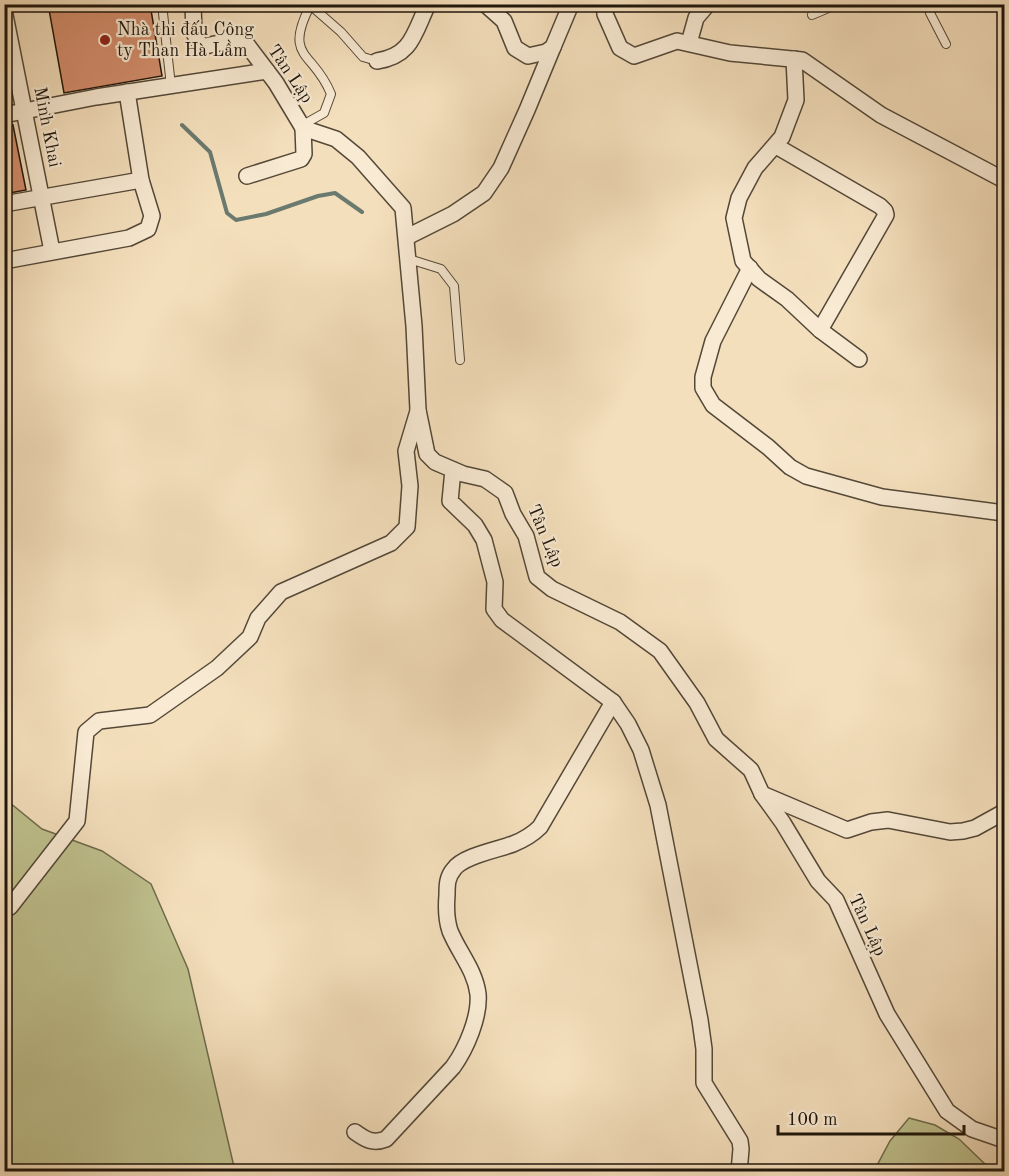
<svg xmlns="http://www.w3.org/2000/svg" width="1009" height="1176" viewBox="0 0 1009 1176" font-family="'Old Standard TT',serif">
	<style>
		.green { fill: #bfc18e; stroke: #6e6c4d; stroke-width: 1.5 }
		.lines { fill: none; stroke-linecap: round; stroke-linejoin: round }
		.stream { stroke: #6a7a6f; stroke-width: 4 }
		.building { fill: #d48e6d; stroke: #1e160c; stroke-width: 1.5 }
		.lane-casing { stroke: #544838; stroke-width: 10 }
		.street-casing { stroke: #544838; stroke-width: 18 }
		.lane { stroke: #f8ead3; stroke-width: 8 }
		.street { stroke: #f8ead3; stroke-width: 15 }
		.poi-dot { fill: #8f2418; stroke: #f8ead3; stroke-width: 2 }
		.labels { text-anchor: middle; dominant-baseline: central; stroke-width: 4.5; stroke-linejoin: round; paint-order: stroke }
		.poi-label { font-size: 18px; fill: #1e160c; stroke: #f8ead3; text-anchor: start }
		.street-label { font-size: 18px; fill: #1e160c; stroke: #f8ead3 }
	</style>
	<rect width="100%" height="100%" fill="#f4dfbc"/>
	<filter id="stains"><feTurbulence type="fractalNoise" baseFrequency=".00333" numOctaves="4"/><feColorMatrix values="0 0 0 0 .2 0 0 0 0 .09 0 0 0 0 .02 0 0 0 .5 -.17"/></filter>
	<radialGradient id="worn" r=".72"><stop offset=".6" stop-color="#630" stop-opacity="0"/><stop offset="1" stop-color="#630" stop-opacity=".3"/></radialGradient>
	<!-- green -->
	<g class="green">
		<path d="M4 798 42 829 102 851 151 884 188 969 235 1171H5Z"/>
		<path d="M909 1118 935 1125 959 1139 985 1164 1002 1171H874L890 1141Z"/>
	</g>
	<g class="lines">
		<!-- stream -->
		<path class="stream" d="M182 125 210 152 227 213 236 220 266 214 318 196 335 193 362 212"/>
	</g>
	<!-- building -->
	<g class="building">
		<path d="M48 4H150L162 76 64 93Z"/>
		<path d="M13 125 26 190 4 194V127Z"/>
	</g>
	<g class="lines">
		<!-- lane casing -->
		<g class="lane-casing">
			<g id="lane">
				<path d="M162 4 171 86"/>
				<path d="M309 4 341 32 363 57 377 61"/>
				<path d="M928 4 930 13 946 44"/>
				<path d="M812 15 838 4"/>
				<path d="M301 126 324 113 331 94C314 51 283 59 310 6"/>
				<path d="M409 259 441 269 454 286 460 360"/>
			</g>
		</g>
		<!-- street casing -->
		<g class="street-casing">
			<g id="street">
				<path d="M193 4 194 33 201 47 242 38 276 83 303 128 336 139 358 157 403 208 414 326 418 410 427 454 435 462 463 474 485 479 505 493 513 514 526 536 537 577 552 589 620 622 660 651 697 703 716 739 751 770 762 794 783 823 818 881 836 900 887 1014 947 1111 972 1129 1004 1140"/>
				<path d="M485 4 504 21 515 48 528 56 546 52 553 47 571 4"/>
				<path d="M604 4 605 14 620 48 634 56 677 41 730 53 802 60 881 115 1004 180"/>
				<path d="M4 10 52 251"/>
				<path d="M689 43 696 18 708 4"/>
				<path d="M794 59 796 100 782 137 755 168 739 198 734 218 743 261 759 279 787 299 820 330 859 359"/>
				<path d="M377 61C412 56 414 33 428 4"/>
				<path d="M4 115 96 97 267 71"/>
				<path d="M776 146 880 206 885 211 886 215 820 330"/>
				<path d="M247 176 301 159 304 154 303 128"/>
				<path d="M4 204 141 180"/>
				<path d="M407 237 453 214 484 193 501 168 527 110 553 47"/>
				<path d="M4 261 129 238 148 229 152 216 141 180 127 92"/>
				<path d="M750 268 713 341 703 377V388L713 405 768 447 790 467 806 476 882 497 1004 513"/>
				<path d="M453 470 450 501 475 525 484 540 495 582 494 609 502 620 613 702 628 724 641 750 658 805 700 1020 704 1049V1083L740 1141 741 1149 739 1172"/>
				<path d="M762 794 847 830 871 822 888 820 950 832 963 831 975 828 1004 812"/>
				<path d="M10 907 77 821 86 732 99 721 150 715 217 668 250 637 258 618 281 592 391 543 407 527 410 486 406 451 418 411"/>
				<path d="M355 1132C366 1140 373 1144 386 1139L453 1067C466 1049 480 1017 478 994 475 970 459 953 450 931 446 919 446 907 447 895 447 885 447 877 454 869 463 856 497 850 513 844 523 840 532 835 540 827L613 702"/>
			</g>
		</g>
		<!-- lane -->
		<use href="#lane" class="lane"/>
		<!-- street -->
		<use href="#street" class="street"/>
	</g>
	<!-- markers -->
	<circle class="poi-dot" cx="105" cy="40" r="6"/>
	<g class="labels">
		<!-- poi labels -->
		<g class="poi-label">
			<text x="117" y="30">Nhà thi đấu Công<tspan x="117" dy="21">ty Than Hà Lầm</tspan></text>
		</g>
		<!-- street labels -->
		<g class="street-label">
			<text transform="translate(290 74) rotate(56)">Tân Lập</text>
			<text transform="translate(47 127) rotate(79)">Minh Khai</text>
			<text transform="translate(545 536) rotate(67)">Tân Lập</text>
			<text transform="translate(867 925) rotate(65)">Tân Lập</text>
		</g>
	</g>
	<!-- margin -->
	<rect width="1009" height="1176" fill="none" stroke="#f4dfbc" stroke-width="24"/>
	<rect x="6" y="6" width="997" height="1164" fill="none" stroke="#1e160c" stroke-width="3"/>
	<rect x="12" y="12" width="985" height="1152" fill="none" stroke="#1e160c" stroke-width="1.5"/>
	<!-- scale -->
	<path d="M778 1125v9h186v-9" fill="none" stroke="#1e160c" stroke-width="3"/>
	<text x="787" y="1125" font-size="18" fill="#1e160c" stroke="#f8ead3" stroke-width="4.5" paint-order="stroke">100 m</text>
	<rect width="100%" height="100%" filter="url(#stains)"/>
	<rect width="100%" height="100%" fill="url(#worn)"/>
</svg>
